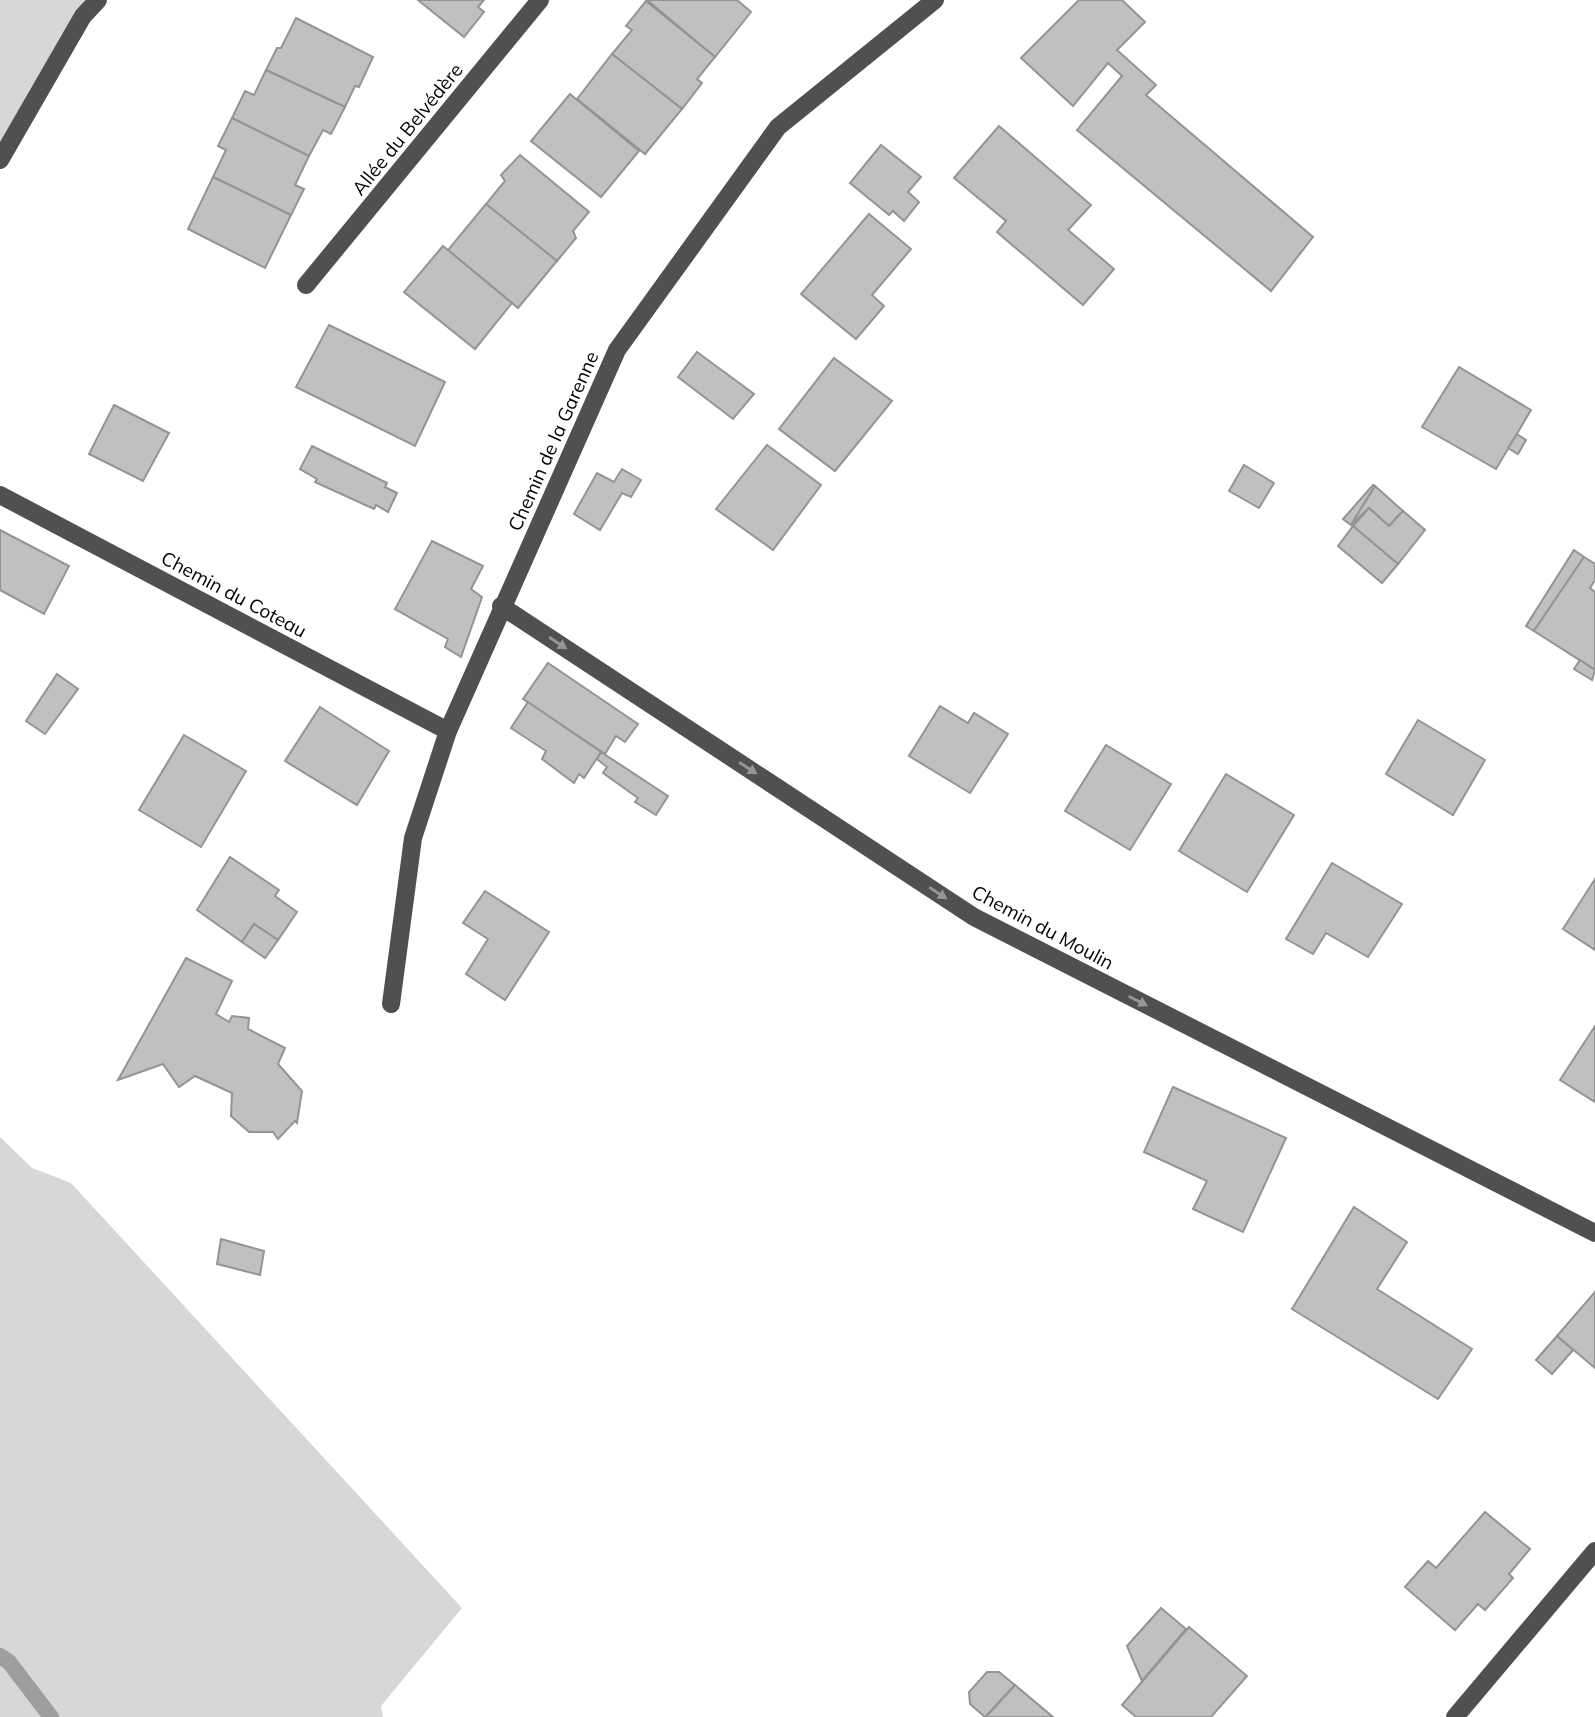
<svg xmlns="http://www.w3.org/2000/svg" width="1595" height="1717" viewBox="0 0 1595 1717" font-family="Mulish,sans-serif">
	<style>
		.green { fill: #d7d7d7 }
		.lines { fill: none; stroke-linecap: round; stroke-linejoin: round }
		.stream { stroke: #9e9e9e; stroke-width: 16 }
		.building { fill: #c0c0c0; stroke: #949494; stroke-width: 2 }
		.minor { stroke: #505050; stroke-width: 18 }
		.oneway { fill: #969696 }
		.labels { text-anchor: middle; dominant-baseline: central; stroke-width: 6; stroke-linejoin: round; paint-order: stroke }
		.street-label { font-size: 19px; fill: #000; stroke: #fff }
	</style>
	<rect width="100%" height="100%" fill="#fff"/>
	<!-- green -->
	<g class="green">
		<path d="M0 0H98L0 160Z"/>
		<path d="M0 1137 32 1168 71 1183 462 1608 381 1706 383 1717H0Z"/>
	</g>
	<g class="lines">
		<!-- stream -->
		<path class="stream" d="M0 1656 9 1662 51 1717"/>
	</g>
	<!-- building -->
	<g class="building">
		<path d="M418 0H484L478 7 484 12 464 37Z"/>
		<path d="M647 0H737L751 12 715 57Z"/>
		<path d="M1079 0H1122L1145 22 1117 50 1156 85 1146 95 1313 237 1271 291 1077 130 1122 76 1108 63 1073 106 1021 58Z"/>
		<path d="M646 1 715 57 697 79 702 83 682 109 612 54 632 30 626 26Z"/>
		<path d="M296 18 373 57 359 87 355 86 345 107 266 70 277 48H281Z"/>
		<path d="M612 54 682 109 645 154 577 99Z"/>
		<path d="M266 70 345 107 331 134 323 130 309 156 232 118 245 91 254 95Z"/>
		<path d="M570 94 639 151 601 197 531 141Z"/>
		<path d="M232 118 309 156 295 185 304 189 291 215 213 177 226 150 218 146Z"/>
		<path d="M999 126 1091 205 1068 230 1114 269 1083 305 997 232 1006 221 954 178Z"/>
		<path d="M881 145 921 177 908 192 919 202 904 221 893 211 889 215 850 183Z"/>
		<path d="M520 155 589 212 573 231 576 238 557 261 486 204 505 181 501 175Z"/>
		<path d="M213 177 291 215 265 268 188 229Z"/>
		<path d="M486 204 557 261 518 308 448 250Z"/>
		<path d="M869 214 911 249 872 295 884 306 856 339 801 294Z"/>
		<path d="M443 246 512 303 475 349 404 292Z"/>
		<path d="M329 325 445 382 415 446 296 387Z"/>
		<path d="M697 352 754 394 733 419 678 377Z"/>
		<path d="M834 358 892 401 835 471 779 429Z"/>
		<path d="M1459 367 1531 410 1496 469 1422 427Z"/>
		<path d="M114 405 169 433 143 481 89 454Z"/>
		<path d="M1517 434 1526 440 1518 454 1508 448Z"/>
		<path d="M767 445 821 485 773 550 716 509Z"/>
		<path d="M312 446 387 483 385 487 397 493 388 512 376 505 374 509 315 482 317 479 300 469Z"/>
		<path d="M1244 465 1274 483 1259 508 1229 491Z"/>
		<path d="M622 469 641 480 631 497 622 493 600 530 574 514 597 473 614 482Z"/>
		<path d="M1373 485 1375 486 1351 525 1343 519Z"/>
		<path d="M1375 486 1403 511 1389 526 1369 508 1351 525Z"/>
		<path d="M1369 508 1389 526 1403 511 1425 530 1398 564 1353 526Z"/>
		<path d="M1353 526 1398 564 1382 583 1338 546Z"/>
		<path d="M0 530 69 566 44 614 0 590Z"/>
		<path d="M432 541 483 566 471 589 482 597 461 657 445 647 448 639 395 609Z"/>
		<path d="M1574 550 1584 557 1534 631 1526 626Z"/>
		<path d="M1584 557 1595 564V580L1590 588 1595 592V670L1534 631Z"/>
		<path d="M1580 660 1595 670 1592 680 1574 669Z"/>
		<path d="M548 663 638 724 625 742 616 736 605 754 523 699Z"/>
		<path d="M57 674 78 689 45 734 26 721Z"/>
		<path d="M528 702 601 752 584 778 579 774 574 783 542 759 546 751 511 728Z"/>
		<path d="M940 706 968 723 974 713 1008 734 970 793 909 756Z"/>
		<path d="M320 707 389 751 357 805 285 761Z"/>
		<path d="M1418 720 1485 760 1453 815 1386 774Z"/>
		<path d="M184 735 246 771 201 847 139 810Z"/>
		<path d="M1106 745 1171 784 1130 850 1065 811Z"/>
		<path d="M601 752 668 796 656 815 635 802 638 798 603 773 607 767 597 759Z"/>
		<path d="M1226 774 1294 815 1247 892 1179 851Z"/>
		<path d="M230 857 279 890 275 896 297 912 278 940 254 924 242 942 197 910Z"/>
		<path d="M1332 863 1402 904 1368 957 1326 933 1313 954 1286 939Z"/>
		<path d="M1595 879V950L1563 929Z"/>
		<path d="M485 891 549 932 505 1000 466 974 488 939 463 923Z"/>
		<path d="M254 924 278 940 265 958 242 942Z"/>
		<path d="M186 958 232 981 216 1014 229 1022 232 1016 249 1018 248 1029 285 1048 278 1064 302 1091 297 1123 295 1121 278 1139 273 1132H249L231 1116 232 1093 195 1076 179 1087 163 1064 118 1080Z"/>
		<path d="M1595 1026V1102L1560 1080Z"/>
		<path d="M1173 1087 1286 1138 1243 1232 1193 1209 1207 1181 1144 1152Z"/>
		<path d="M1354 1207 1407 1242 1377 1289 1472 1349 1438 1399 1292 1309Z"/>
		<path d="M221 1239 264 1251 260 1275 217 1264Z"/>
		<path d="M1595 1292V1368L1557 1336Z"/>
		<path d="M1557 1336 1573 1350 1552 1374 1536 1360Z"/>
		<path d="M1485 1512 1530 1549 1509 1574 1513 1578 1485 1610 1478 1604 1455 1630 1405 1587 1428 1561 1436 1568Z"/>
		<path d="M1161 1608 1186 1629 1142 1681 1127 1646Z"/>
		<path d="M1189 1627 1247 1676 1211 1717H1136L1122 1705Z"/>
		<path d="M987 1672H999L1015 1685 985 1717 970 1704 969 1692Z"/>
		<path d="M1015 1685 1053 1717H986Z"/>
	</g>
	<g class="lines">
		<!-- minor -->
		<g class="minor">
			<path d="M0 160 83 16 98 0"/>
			<path d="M306 285 540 0"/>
			<path d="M0 495 448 731"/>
			<path d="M501 606 974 917 1595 1233"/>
			<path d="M391 1004 413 838 448 731 617 350 778 127 935 0"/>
			<path d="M1455 1717 1595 1551"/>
		</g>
	</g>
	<!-- one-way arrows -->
	<defs><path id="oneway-solid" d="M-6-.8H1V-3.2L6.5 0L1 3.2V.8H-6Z" transform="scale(1.75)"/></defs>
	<g class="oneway">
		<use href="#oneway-solid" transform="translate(558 643) rotate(33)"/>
		<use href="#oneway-solid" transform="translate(748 768) rotate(33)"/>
		<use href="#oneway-solid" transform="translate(938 893) rotate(33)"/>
		<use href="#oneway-solid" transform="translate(1138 1001) rotate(27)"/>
	</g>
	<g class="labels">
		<!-- street labels -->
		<g class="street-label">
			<text transform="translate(407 129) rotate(-51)">Allée du Belvédère</text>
			<text transform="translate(553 441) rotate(-66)">Chemin de la Garenne</text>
			<text transform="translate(234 594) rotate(28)">Chemin du Coteau</text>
			<text transform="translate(1043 927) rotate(28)">Chemin du Moulin</text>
		</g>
	</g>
</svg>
